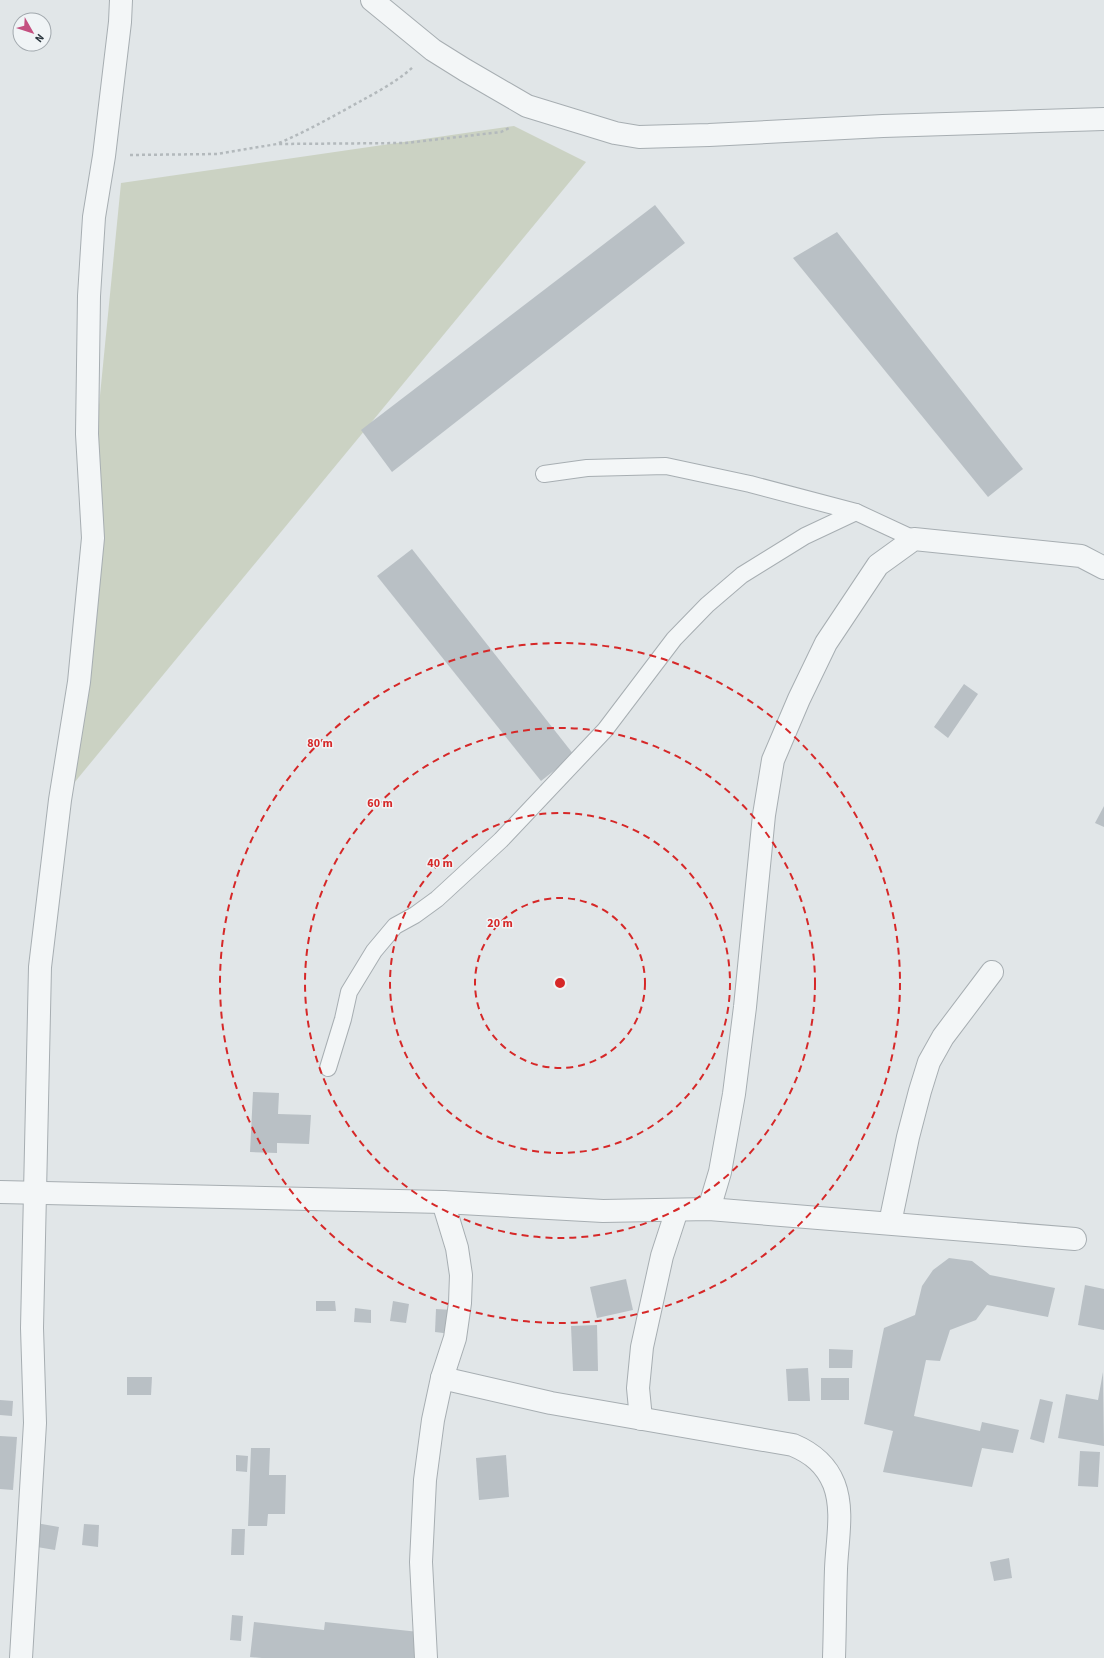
<svg xmlns="http://www.w3.org/2000/svg" width="1104" height="1658" viewBox="0 0 1104 1658" font-family="'Source Sans 3',sans-serif">
	<style>
		.green { fill: #cbd2c3 }
		.building { fill: #b9c0c5 }
		.lines { fill: none; stroke-linecap: round; stroke-linejoin: round }
		.lane-casing { stroke: #a7aeb2; stroke-width: 18 }
		.street-casing { stroke: #a7aeb2; stroke-width: 24 }
		.path { stroke: #b3b9bc; stroke-width: 2.5; stroke-dasharray: 3 3; stroke-linecap: butt }
		.lane { stroke: #f3f6f7; stroke-width: 16 }
		.street { stroke: #f3f6f7; stroke-width: 22 }
		.ring { fill: none; stroke: #d62828; stroke-width: 2; stroke-dasharray: 7 5 }
		.centre { fill: #d62828; stroke: #f0f4f6; stroke-width: 2 }
		.ring-label { font-size: 12px; text-anchor: middle; font-weight: bold; fill: #d62828; stroke: #f0f4f6; stroke-width: 3; stroke-linejoin: round; paint-order: stroke }
	</style>
	<rect width="100%" height="100%" fill="#e1e6e8"/>
	<!-- green -->
	<path class="green" d="M514 126 586 162 60 800 121 183Z"/>
	<!-- building -->
	<g class="building">
		<path d="M655 205 685 243 392 472 361 430Z"/>
		<path d="M837 232 1023 469 988 497 793 258Z"/>
		<path d="M412 549 574 755 541 781 377 576Z"/>
		<path d="M964 684 978 694 948 738 934 727Z"/>
		<path d="M1104 806V827L1095 823Z"/>
		<path d="M253 1092 279 1093 278 1114 311 1115 309 1144 277 1143V1153L250 1152Z"/>
		<path d="M949 1258 972 1261 990 1275 1055 1288 1048 1317 987 1305 976 1320 950 1330 940 1361 926 1360 914 1416 980 1431 982 1422 1019 1430 1013 1453 982 1448 972 1487 883 1472 893 1431 864 1424 884 1328 915 1315 922 1286 933 1270Z"/>
		<path d="M626 1279 633 1310 597 1318 590 1287Z"/>
		<path d="M1085 1285 1104 1289V1330L1078 1325Z"/>
		<path d="M316 1301H335L336 1311H316Z"/>
		<path d="M393 1301 409 1304 406 1323 390 1321Z"/>
		<path d="M355 1308 371 1310V1323L354 1322Z"/>
		<path d="M436 1309 453 1310 451 1334 435 1332Z"/>
		<path d="M597 1325 598 1371H573L571 1326Z"/>
		<path d="M829 1349 853 1350 852 1368H829Z"/>
		<path d="M808 1368 810 1401H788L786 1369Z"/>
		<path d="M1103 1372 1104 1446 1058 1438 1066 1394 1098 1400Z"/>
		<path d="M127 1377H152L151 1395H127Z"/>
		<rect x="821" y="1378" width="28" height="22"/>
		<path d="M1040 1399 1053 1402 1044 1443 1030 1439Z"/>
		<path d="M0 1400 13 1401 12 1416 0 1415Z"/>
		<path d="M0 1436 17 1437 13 1490 0 1489Z"/>
		<path d="M251 1448H270L269 1475H286L285 1514H268L267 1526H248Z"/>
		<path d="M1080 1451 1100 1452 1098 1487 1078 1486Z"/>
		<path d="M236 1455 248 1456 247 1472 236 1471Z"/>
		<path d="M506 1455 509 1497 479 1500 476 1458Z"/>
		<path d="M36 1523 59 1527 55 1550 31 1546Z"/>
		<path d="M84 1524 99 1525 98 1547 82 1545Z"/>
		<path d="M232 1529H245L244 1555H231Z"/>
		<path d="M1009 1558 1012 1578 994 1581 990 1562Z"/>
		<path d="M232 1615 243 1616 241 1641 230 1640Z"/>
		<path d="M254 1622 324 1630 325 1622 419 1632 416 1658H262L250 1657Z"/>
	</g>
	<g class="lines">
		<!-- lane casing -->
		<g class="lane-casing">
			<g id="lane">
				<path d="M544 474 587 468 666 466 750 484 856 512 914 539"/>
				<path d="M328 1068 343 1019 349 992 374 951 395 926 415 915 437 899 501 840 605 730 674 639 707 605 742 575 805 536 856 512"/>
			</g>
		</g>
		<!-- street casing -->
		<g class="street-casing">
			<g id="street">
				<path d="M372 0 433 50 465 70 527 106 615 133 639 137 709 135 883 126 1104 119"/>
				<path d="M0 1192 443 1202 603 1211 709 1209 1075 1239"/>
				<path d="M709 1209 720 1172 734 1094 745 1007 764 815 773 760 799 699 826 643 878 565 914 539 1081 556 1104 568"/>
				<path d="M890 1223 908 1137 920 1091 929 1062 943 1037 992 972"/>
				<path d="M442 1378 551 1403 793 1445C812 1453 826 1464 834 1484 844 1510 837 1541 836 1569 835 1599 835 1628 834 1658"/>
				<path d="M641 1419 638 1388 642 1347 662 1256 677 1210"/>
				<path d="M21 1658 35 1423 32 1328 40 967 60 800 79 682 93 538 87 434 89 296 94 217 104 156 120 22 121 0"/>
				<path d="M426 1658 421 1562 425 1480 433 1420 442 1378 455 1338 460 1303 461 1275 457 1248 443 1202"/>
			</g>
		</g>
		<!-- path -->
		<g class="path">
			<path d="M279 143C307 131 332 117 359 102 377 92 398 81 413 67"/>
			<path d="M130 155 217 154 277 144 406 143 501 132 511 127"/>
		</g>
		<!-- lane -->
		<use href="#lane" class="lane"/>
		<!-- street -->
		<use href="#street" class="street"/>
	</g>
	<!-- distance rings -->
	<g class="ring">
		<circle cx="560" cy="983" r="85"/>
		<circle cx="560" cy="983" r="170"/>
		<circle cx="560" cy="983" r="255"/>
		<circle cx="560" cy="983" r="340"/>
	</g>
	<circle cx="560" cy="983" r="6" class="centre"/>
	<g class="ring-label">
		<text x="320" y="747">80 m</text>
		<text x="380" y="807">60 m</text>
		<text x="440" y="867">40 m</text>
		<text x="500" y="927">20 m</text>
	</g>
	<!-- north arrow -->
	<g transform="translate(32 32) rotate(129)"><circle r="19" fill="#f0f4f6" stroke="#a1a8ad"/>
	<path d="M0-3L7 15L0 10L-7 15Z" fill="#c45080"/>
	<text y="-6" font-size="11" font-weight="bold" text-anchor="middle" fill="#2b373f">N</text>
	</g>
</svg>
